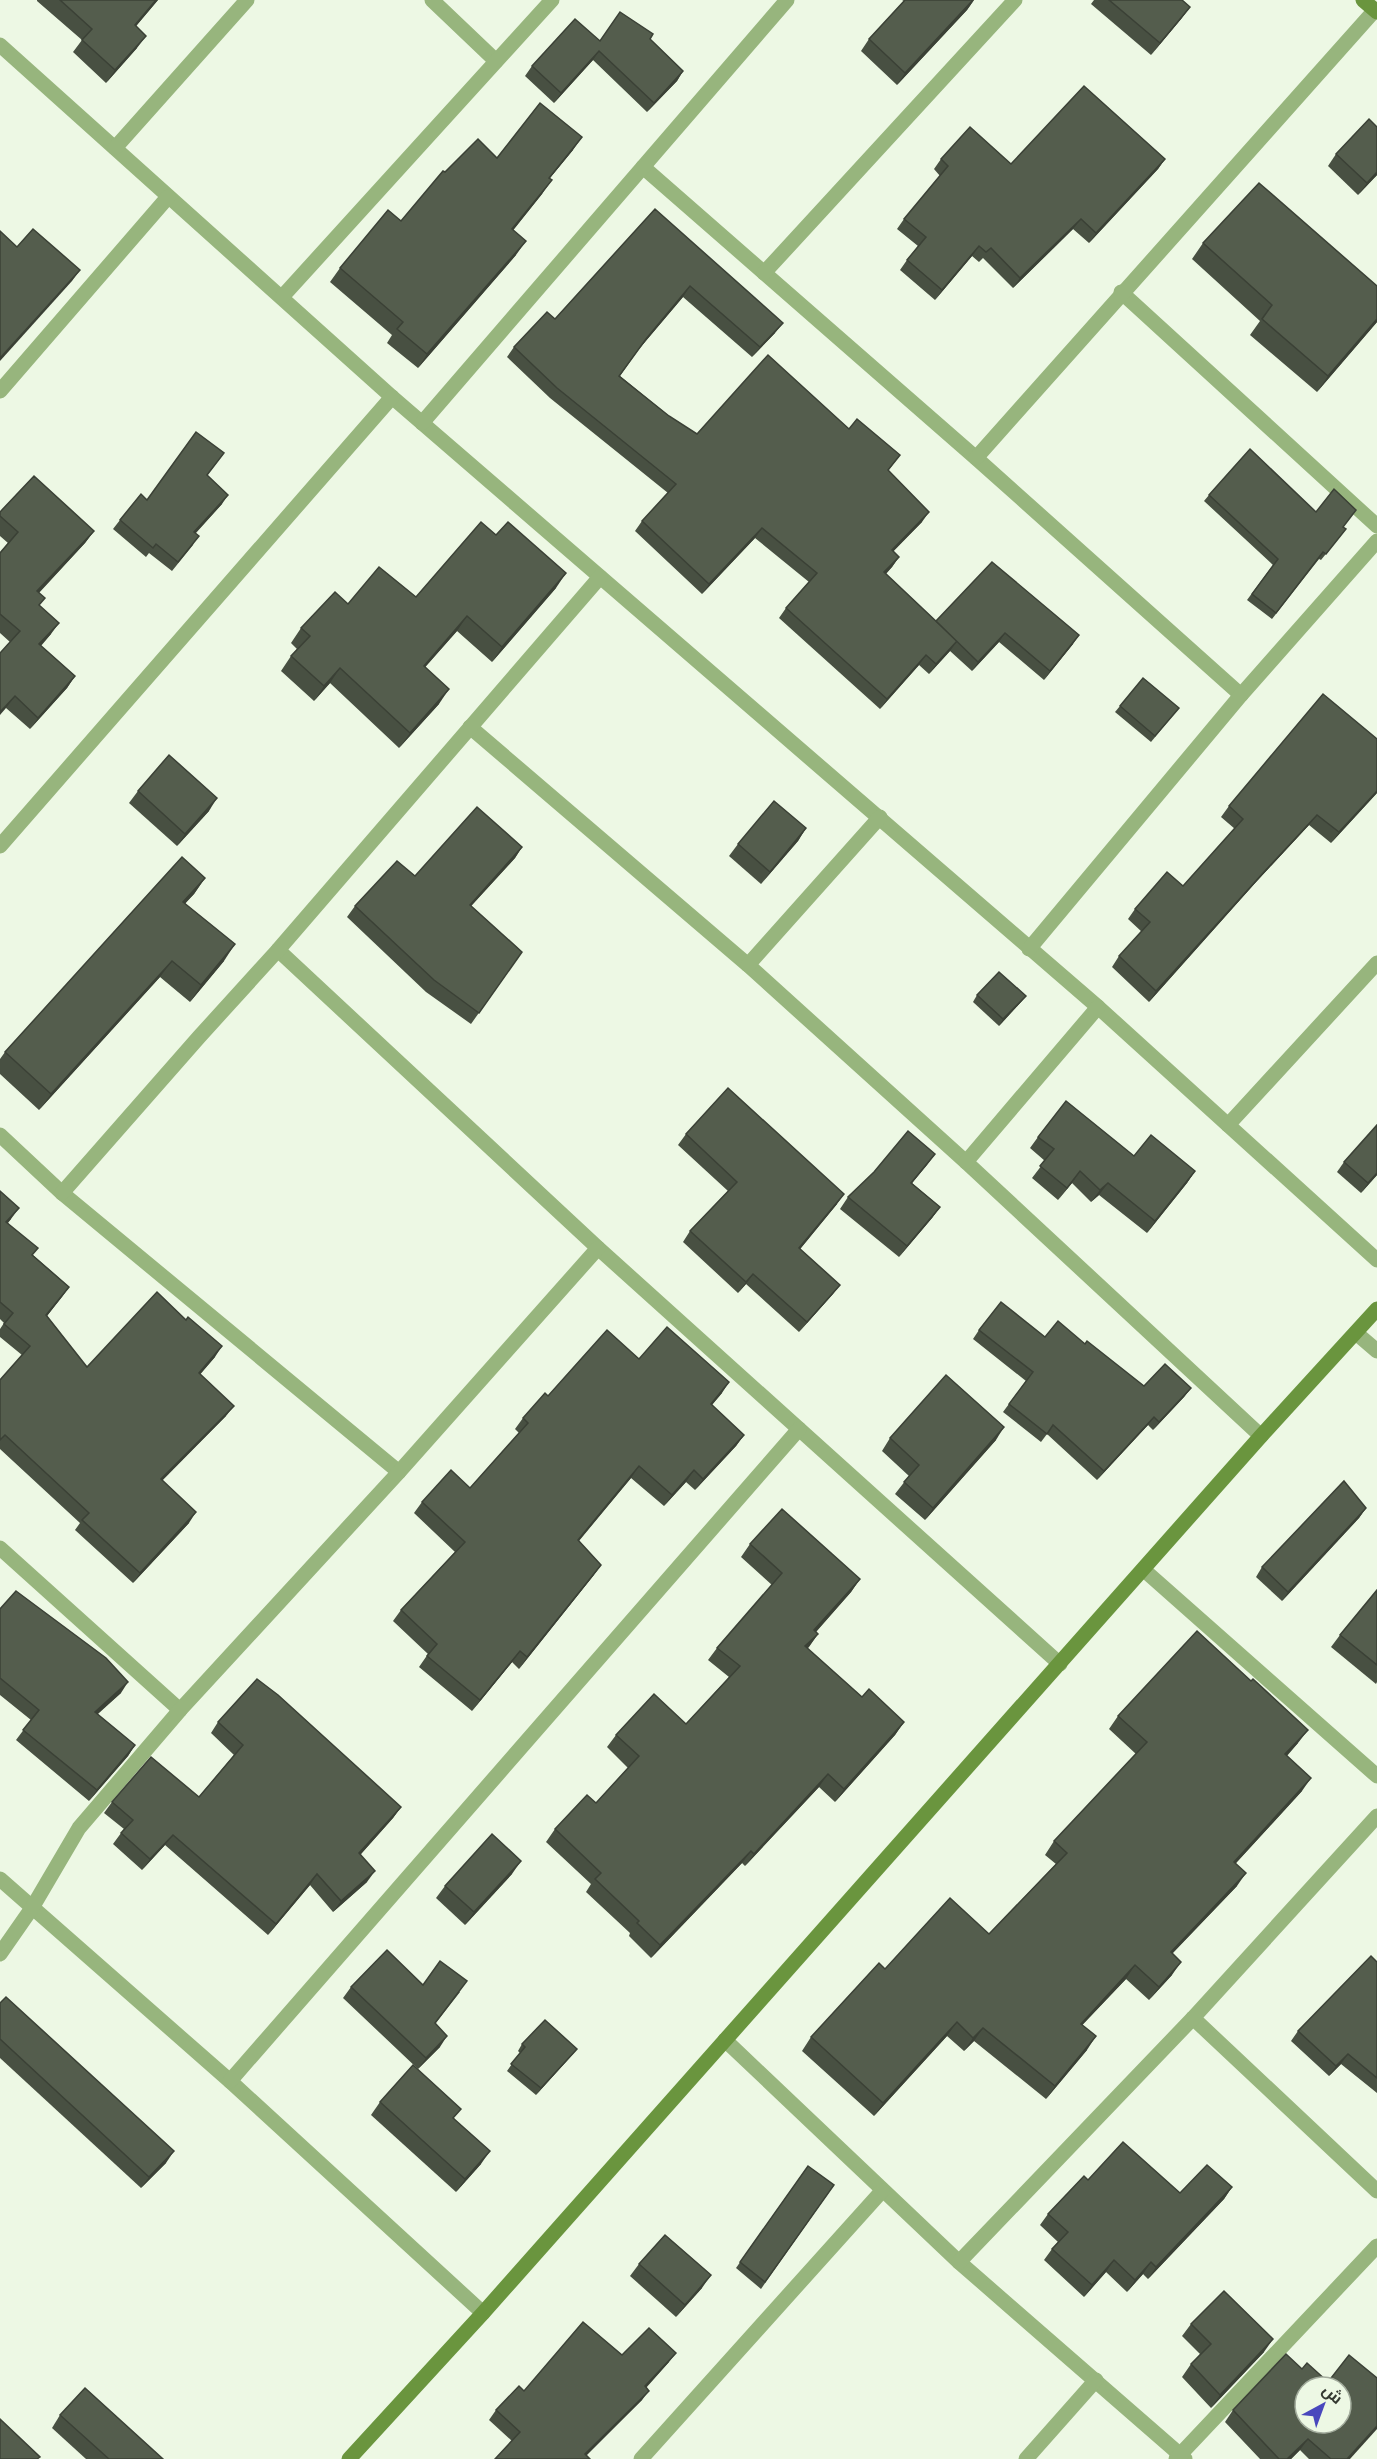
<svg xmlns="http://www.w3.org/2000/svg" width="1377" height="2459" viewBox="0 0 1377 2459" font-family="'Work Sans',Cairo,sans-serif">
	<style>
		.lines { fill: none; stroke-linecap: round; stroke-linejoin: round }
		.street { stroke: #97b57d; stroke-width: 15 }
		.secondary { stroke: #6a953e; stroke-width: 15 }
		.wall { fill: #485042 }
		.shaded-wall { fill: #3b4136 }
		.building { fill: #545d4d; stroke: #3b4136; stroke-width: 1.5; fill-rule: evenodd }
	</style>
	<rect width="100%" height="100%" fill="#edf8e4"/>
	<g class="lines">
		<!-- street -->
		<g class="street">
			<path d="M432 0 496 61"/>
			<path d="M0 45 392 397 1098 1007 1377 1260"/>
			<path d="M115 148 247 0"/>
			<path d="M643 167 976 458 1241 695"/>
			<path d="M764 273 1015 0"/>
			<path d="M1121 292 1377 526"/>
			<path d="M282 297 552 0"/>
			<path d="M0 391 168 197"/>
			<path d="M422 423 787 0"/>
			<path d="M976 458 1375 10"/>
			<path d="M470 727 748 965 966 1162 1261 1436"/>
			<path d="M0 846 392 397"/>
			<path d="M1029 949 1241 695 1377 541"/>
			<path d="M278 950 598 1248 1060 1664"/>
			<path d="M748 965 880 817"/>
			<path d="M1228 1125 1377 963"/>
			<path d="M0 1135 62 1193 399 1472"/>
			<path d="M966 1162 1098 1007"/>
			<path d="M62 1193 199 1037 278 950 600 577"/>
			<path d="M1356 1333 1377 1351"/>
			<path d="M0 1548 180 1710"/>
			<path d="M1144 1570 1377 1776"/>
			<path d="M0 1879 230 2081 483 2313"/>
			<path d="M0 1954 32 1908 79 1828 180 1710 399 1472 598 1248"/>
			<path d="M1193 2018 1377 2191"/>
			<path d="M725 2040 959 2262 1185 2459"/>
			<path d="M230 2081 799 1429"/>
			<path d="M959 2262 1193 2018 1377 1816"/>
			<path d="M641 2459 882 2191"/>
			<path d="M1026 2459 1096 2380"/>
			<path d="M1176 2459 1377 2246"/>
		</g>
		<!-- secondary -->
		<g class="secondary">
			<path d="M1363 0 1377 12"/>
			<path d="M349 2459 483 2313 1261 1436 1377 1309"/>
		</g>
	</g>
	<!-- wall -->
	<g class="wall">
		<path d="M37 0H158L136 26 137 48 106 83 73 52 82 40 37 1Z"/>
		<path d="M902 0H974L967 10 897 85 861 51 869 39 904 1Z"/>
		<path d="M1094 0H1182L1190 7 1181 19 1151 55 1091 4Z"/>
		<path d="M650 39 683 71 677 81 647 112 593 60 554 103 525 76 532 66 600 41Z"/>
		<path d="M1377 127V175L1358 195 1328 166 1336 154Z"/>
		<path d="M573 150 550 178 542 194 513 230 516 255 418 368 387 343 392 335 330 282 340 268 401 221 497 158Z"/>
		<path d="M941 159 1011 164 1165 159 1158 169 1089 243 1073 229 1013 288 983 258 979 262 972 256 935 300 900 270 907 260 918 246 897 229 904 219 940 176 934 169Z"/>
		<path d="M655 209 775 333 752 357 683 297 639 349 620 376 669 416 697 434 849 429 900 455 888 471 922 522 893 551 899 557 892 567 886 574 936 621 1073 644 1044 680 999 642 972 671 950 651 929 674 919 665 880 709 779 618 786 608 809 582 755 538 702 594 635 531 642 521 668 493 550 398 507 357 514 347 555 319Z"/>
		<path d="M1203 243 1377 322 1317 392 1250 335 1260 321 1192 259Z"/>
		<path d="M224 453 207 475 222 504 196 533 193 545 172 571 149 553 146 557 113 529 120 520 147 500Z"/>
		<path d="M1209 495 1316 512 1346 529 1321 560 1319 559 1272 619 1247 600 1273 565 1204 501Z"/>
		<path d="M0 512 94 531 85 543 39 593 40 606 51 634 41 646 75 676 67 688 30 729 6 708 10 642 0 633V553L8 543 0 536Z"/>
		<path d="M556 588 492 662 457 631 425 667 439 704 399 748 330 683 314 701 281 671 291 656 297 649 291 643 301 628 348 604 416 597Z"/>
		<path d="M1120 706 1179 708 1151 742 1115 712Z"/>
		<path d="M138 791 209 811 177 846 129 803Z"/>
		<path d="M1377 793 1331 843 1309 825 1256 882 1149 1002 1112 967 1119 956 1142 932 1128 919 1135 909 1183 886 1235 829 1221 817 1229 806Z"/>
		<path d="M806 828 798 841 761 884 729 856 738 844Z"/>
		<path d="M522 847 515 858 471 906 522 952 471 1024 426 992 347 917 355 906 415 876Z"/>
		<path d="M205 878 194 894 185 903 224 961 190 1002 160 977 39 1110 0 1074V1059L5 1052Z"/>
		<path d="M977 995 1026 996 1021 1002 999 1026 973 1002Z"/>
		<path d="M686 1134 837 1204 800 1249 840 1285 832 1295 799 1332 746 1284 738 1293 683 1242 690 1231 728 1191 678 1145Z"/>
		<path d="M1038 1137 1134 1156 1195 1171 1187 1183 1147 1233 1099 1195 1091 1202 1072 1183 1058 1200 1032 1178 1045 1161 1030 1148Z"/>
		<path d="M935 1154 912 1183 940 1207 932 1218 899 1257 840 1209 848 1197Z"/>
		<path d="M1344 1162 1377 1175 1361 1193 1337 1172Z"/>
		<path d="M0 1191 11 1219 8 1223 33 1255 69 1287 47 1316 87 1367 215 1357 200 1374 226 1416 162 1480 189 1523 133 1583 75 1530 80 1523 0 1449V1380L22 1355 0 1337V1329L4 1323 0 1319Z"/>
		<path d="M979 1330 1045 1337 1085 1344 1144 1386 1191 1388 1184 1397 1153 1430 1148 1425 1097 1480 1047 1434 1041 1442 1003 1412 1026 1381 973 1339Z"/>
		<path d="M639 1359 722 1393 712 1405 744 1435 736 1446 695 1490 686 1482 664 1506 631 1478 579 1541 601 1565 593 1576 519 1669 512 1662 472 1711 419 1667 428 1654 393 1621 401 1610 455 1552 414 1513 422 1502 470 1488 519 1433 515 1429 523 1418 548 1396Z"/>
		<path d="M890 1438 996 1440 925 1520 895 1494 909 1476 882 1451Z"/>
		<path d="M1366 1508 1359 1518 1282 1601 1256 1577 1262 1567Z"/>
		<path d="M750 1544 860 1579 851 1592 816 1632 818 1634 807 1649 862 1697 904 1722 895 1735 835 1802 819 1787 745 1866 742 1863 651 1958 629 1936 630 1933 586 1892 591 1884 546 1842 555 1829 596 1803 628 1768 607 1747 616 1735 686 1724 729 1677 708 1660 717 1648 772 1585 741 1557Z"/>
		<path d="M1377 1590V1682L1376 1684 1331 1647 1340 1635Z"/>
		<path d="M0 1609 121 1693 97 1714 135 1745 128 1756 89 1801 16 1740 31 1720 0 1695Z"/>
		<path d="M1118 1716 1298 1743 1287 1756 1302 1791 1236 1863 1237 1886 1172 1954V1975L1149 2000 1126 1979 1082 2025 1087 2050 1046 2099 974 2041 964 2051 947 2036 874 2116 802 2051 811 2037 885 1969 989 1934 1056 1864 1045 1855 1054 1841 1136 1754 1109 1729Z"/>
		<path d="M218 1722 401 1807 393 1818 361 1854 367 1882 333 1912 310 1885 268 1935 165 1845 142 1870 113 1844 124 1829 104 1813 112 1802 199 1797 234 1755 211 1733Z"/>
		<path d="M512 1874 465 1925 436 1898 445 1886Z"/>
		<path d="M1377 1962V2093L1341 2064 1329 2076 1291 2041 1298 2031Z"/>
		<path d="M423 1985 460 1992 435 2024 440 2047 418 2069 343 1998 351 1987Z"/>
		<path d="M0 2003 166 2163 141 2188 0 2058Z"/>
		<path d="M522 2044 577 2049 572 2055 536 2095 507 2071 520 2053 518 2051Z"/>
		<path d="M380 2102 454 2118 481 2164 456 2192 371 2115Z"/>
		<path d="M808 2166 834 2185 761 2289 736 2268Z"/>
		<path d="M1088 2180 1180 2193 1232 2187 1224 2199 1148 2279 1143 2274 1127 2292 1106 2272 1084 2297 1044 2260 1052 2249 1058 2242 1040 2225 1048 2214Z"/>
		<path d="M639 2264 702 2288 676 2317 630 2276Z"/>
		<path d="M1191 2324 1264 2352 1211 2408 1182 2377 1191 2364 1200 2354 1182 2336Z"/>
		<path d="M1286 2354 1350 2459H1309L1300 2450 1291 2459H1260L1225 2422 1233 2410Z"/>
		<path d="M622 2355 669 2362 646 2388 642 2400 586 2455 512 2441 489 2420 496 2410 524 2391Z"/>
		<path d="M60 2415 163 2459H86L52 2428Z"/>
	</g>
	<!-- shaded-wall -->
	<g class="shaded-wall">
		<path d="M156 0H158L126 38 135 25Z"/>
		<path d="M974 0 967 10 897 85 905 73Z"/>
		<path d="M1190 7 1181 19 1151 55 1160 43Z"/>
		<path d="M146 36 137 48 106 83 115 70Z"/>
		<path d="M599 51 593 60 554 103 561 93Z"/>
		<path d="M683 71 677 81 647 112 654 103Z"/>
		<path d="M582 137 573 150 539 191 549 178Z"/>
		<path d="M1165 159 1158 169 1089 243 1096 233Z"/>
		<path d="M1377 172V175L1358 195 1367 183Z"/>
		<path d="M552 180 542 194 503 243 512 229Z"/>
		<path d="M1081 219 1073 229 1013 288 1020 278Z"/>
		<path d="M526 241 516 255 418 368 427 354Z"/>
		<path d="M979 246 972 256 935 300 942 290Z"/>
		<path d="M80 270 72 281 0 361V358Z"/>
		<path d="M690 286 683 297 639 349 646 339Z"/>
		<path d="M1377 319V322L1317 392 1328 376Z"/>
		<path d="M783 323 775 333 752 357 760 347Z"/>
		<path d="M228 495 222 504 188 541 194 532Z"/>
		<path d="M929 512 922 522 885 560 892 550Z"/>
		<path d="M762 528 755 538 702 594 709 584Z"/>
		<path d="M94 531 85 543 29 603 37 591Z"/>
		<path d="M899 557 892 567 877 583 884 572Z"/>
		<path d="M566 573 556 588 492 662 502 647Z"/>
		<path d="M467 616 457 631 413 681 424 666Z"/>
		<path d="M59 623 51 634 31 656 39 644Z"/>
		<path d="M1005 633 999 642 972 671 978 662Z"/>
		<path d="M1079 635 1073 644 1044 680 1050 671Z"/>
		<path d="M957 641 950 651 929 674 936 664Z"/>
		<path d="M926 655 919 665 880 709 887 699Z"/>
		<path d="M340 668 330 683 314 701 324 686Z"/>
		<path d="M75 676 67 688 30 729 38 718Z"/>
		<path d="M449 689 439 704 399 748 410 733Z"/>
		<path d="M15 696 6 708 0 715V712Z"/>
		<path d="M1377 791V793L1331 843 1339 832Z"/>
		<path d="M217 798 209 811 177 846 185 834Z"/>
		<path d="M1317 815 1309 825 1256 882 1149 1002 1156 991 1264 872Z"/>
		<path d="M806 828 798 841 761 884 770 872Z"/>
		<path d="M522 847 515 858 462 916 470 905Z"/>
		<path d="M205 878 194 894 172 918 183 902Z"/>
		<path d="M235 944 224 961 190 1002 201 985Z"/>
		<path d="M172 961 160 977 39 1110 51 1094Z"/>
		<path d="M1026 996 1021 1002 999 1026 1003 1019Z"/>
		<path d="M935 1154 927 1165 903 1194 911 1183Z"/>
		<path d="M1080 1171 1072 1183 1058 1200 1067 1188Z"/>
		<path d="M1195 1171 1187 1183 1147 1233 1155 1221Z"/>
		<path d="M1377 1173V1175L1361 1193 1368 1183Z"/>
		<path d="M1108 1183 1099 1195 1091 1202 1100 1190Z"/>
		<path d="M844 1194 837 1204 792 1259 799 1248Z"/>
		<path d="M940 1207 932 1218 899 1257 907 1246Z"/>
		<path d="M19 1208 11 1219 0 1231 6 1222Z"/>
		<path d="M753 1274 746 1284 738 1293 746 1282Z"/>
		<path d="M840 1285 832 1295 799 1332 807 1322Z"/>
		<path d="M69 1287 62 1297 39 1326 46 1315Z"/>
		<path d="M222 1346 215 1357 192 1384 199 1373Z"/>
		<path d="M729 1382 722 1393 703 1415 711 1404Z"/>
		<path d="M1191 1388 1184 1397 1153 1430 1159 1422Z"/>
		<path d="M234 1406 226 1416 153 1490 161 1479Z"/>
		<path d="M1154 1417 1148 1425 1097 1480 1104 1471Z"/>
		<path d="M1004 1427 996 1440 925 1520 933 1508Z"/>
		<path d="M744 1435 736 1446 695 1490 703 1479Z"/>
		<path d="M639 1466 631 1478 570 1551 578 1540Z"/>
		<path d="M694 1470 686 1482 664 1506 672 1495Z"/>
		<path d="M1366 1508 1359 1518 1282 1601 1288 1592Z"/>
		<path d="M196 1512 189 1523 133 1583 140 1573Z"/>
		<path d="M601 1565 593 1576 519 1669 527 1657Z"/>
		<path d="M860 1579 851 1592 806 1643 814 1630Z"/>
		<path d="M818 1634 809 1647 796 1659 805 1646Z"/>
		<path d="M520 1651 512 1662 472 1711 480 1700Z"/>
		<path d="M128 1682 121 1693 88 1723 95 1712Z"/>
		<path d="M904 1722 895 1735 835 1802 844 1789Z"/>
		<path d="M1308 1730 1298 1743 1276 1767 1285 1754Z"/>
		<path d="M135 1745 128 1756 89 1801 97 1790Z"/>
		<path d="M828 1774 819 1787 745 1866 754 1854Z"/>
		<path d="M1311 1778 1302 1791 1225 1875 1234 1862Z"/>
		<path d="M401 1807 393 1818 352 1864 359 1853Z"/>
		<path d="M173 1835 165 1845 142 1870 150 1859Z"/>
		<path d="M751 1851 742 1863 651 1958 660 1945Z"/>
		<path d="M521 1861 512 1874 465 1925 474 1912Z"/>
		<path d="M375 1871 367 1882 333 1912 341 1901Z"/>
		<path d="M1246 1873 1237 1886 1161 1965 1171 1952Z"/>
		<path d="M317 1874 310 1885 268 1935 276 1924Z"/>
		<path d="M1181 1962 1172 1975 1149 2000 1159 1987Z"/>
		<path d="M1135 1965 1126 1979 1071 2037 1081 2024Z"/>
		<path d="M957 2022 947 2036 874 2116 883 2103Z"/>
		<path d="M983 2028 974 2041 964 2051 973 2038Z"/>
		<path d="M447 2036 440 2047 418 2069 426 2058Z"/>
		<path d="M1096 2036 1087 2050 1046 2099 1055 2086Z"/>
		<path d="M577 2049 572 2055 536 2095 541 2088Z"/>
		<path d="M1348 2054 1341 2064 1329 2076 1336 2066Z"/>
		<path d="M174 2151 166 2163 141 2188 149 2177Z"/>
		<path d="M490 2151 481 2164 456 2192 465 2179Z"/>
		<path d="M1232 2187 1224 2199 1148 2279 1156 2267Z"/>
		<path d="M1114 2260 1106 2272 1084 2297 1092 2285Z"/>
		<path d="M1151 2262 1143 2274 1127 2292 1135 2280Z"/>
		<path d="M711 2275 702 2288 676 2317 685 2305Z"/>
		<path d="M1273 2339 1264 2352 1211 2408 1220 2395Z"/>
		<path d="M676 2353 669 2362 638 2396 645 2386Z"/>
		<path d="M649 2391 642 2400 583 2459 585 2454Z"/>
		<path d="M1377 2426V2429L1350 2459H1347Z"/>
		<path d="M1308 2439 1300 2450 1291 2459H1287Z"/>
	</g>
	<!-- building -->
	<g class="building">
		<path d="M60 0H156L135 25 146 36 115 70 82 40 92 29Z"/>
		<path d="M905 0H973L905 73 869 39Z"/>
		<path d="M1109 0H1182L1190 7 1160 43Z"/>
		<path d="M620 12 653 34 650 39 683 71 654 103 599 51 561 93 532 66 575 19 600 41Z"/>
		<path d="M1084 86 1165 159 1096 233 1081 219 1020 278 991 248 986 252 979 246 942 290 907 260 926 237 904 219 948 166 941 159 970 127 1011 164Z"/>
		<path d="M540 103 582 137 549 178 552 180 512 229 526 241 427 354 397 329 403 322 340 268 388 210 401 221 443 171 445 172 478 139 497 158Z"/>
		<path d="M1369 119 1377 127V172L1367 183 1336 154Z"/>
		<path d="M1259 183 1377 286V319L1328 376 1262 319 1272 305 1203 243Z"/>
		<path d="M655 209 783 323 760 347 690 286 646 339 619 376 669 416 697 434 768 355 849 429 857 419 900 455 888 470 929 512 892 550 899 557 884 572 957 641 936 664 926 655 887 699 786 608 817 573 762 528 709 584 642 521 676 484 557 388 514 347 547 312 555 319Z"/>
		<path d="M33 229 80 270 0 358V231L17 247Z"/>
		<path d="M196 432 224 453 207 475 228 495 194 532 199 536 178 562 156 544 153 548 120 520 141 494 147 500Z"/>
		<path d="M1250 449 1316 512 1334 489 1356 510 1343 527 1346 529 1326 554 1323 552 1276 613 1252 594 1278 559 1209 495Z"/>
		<path d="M34 476 94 531 37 591 45 598 39 605 59 623 39 644 75 676 38 718 15 696 0 712V653L20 631 0 614V553L18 532 0 516V512Z"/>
		<path d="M481 522 496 535 508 522 566 573 502 647 467 616 424 666 449 689 410 733 340 668 324 686 291 656 310 636 301 628 335 592 348 604 379 567 416 597Z"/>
		<path d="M992 562 1079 635 1050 671 1005 633 978 662 936 621Z"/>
		<path d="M1143 678 1179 708 1155 736 1120 706Z"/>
		<path d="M1323 694 1377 739V791L1339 832 1317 815 1264 872 1156 991 1119 956 1150 922 1135 909 1167 872 1183 886 1243 819 1229 806Z"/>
		<path d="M169 755 217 798 185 834 138 791Z"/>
		<path d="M774 801 806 828 770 872 738 844Z"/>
		<path d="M477 807 522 847 470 905 522 952 479 1013 434 980 355 906 397 861 415 876Z"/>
		<path d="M182 857 205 878 183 902 235 944 201 985 172 961 51 1094 5 1052Z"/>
		<path d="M999 972 1026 996 1003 1019 977 995Z"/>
		<path d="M728 1088 844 1194 799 1248 840 1285 807 1322 753 1274 746 1282 690 1231 737 1182 686 1134Z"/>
		<path d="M1066 1101 1134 1156 1151 1135 1195 1171 1155 1221 1108 1183 1100 1190 1080 1171 1067 1188 1040 1166 1054 1149 1038 1137Z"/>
		<path d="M1377 1125V1173L1368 1183 1344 1162Z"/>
		<path d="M908 1131 935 1154 911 1183 940 1207 907 1246 848 1197 874 1172Z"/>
		<path d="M0 1191 19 1208 6 1222 38 1248 32 1255 69 1287 46 1315 87 1367 157 1292 186 1320 188 1317 222 1346 199 1373 234 1406 161 1479 196 1512 140 1573 82 1520 89 1513 5 1435 0 1440V1380L30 1346 4 1324 13 1313 0 1302Z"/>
		<path d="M1001 1302 1045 1337 1058 1321 1085 1344 1087 1341 1144 1386 1165 1364 1191 1388 1159 1422 1154 1417 1104 1471 1053 1425 1047 1434 1009 1404 1033 1372 979 1330Z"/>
		<path d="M667 1327 729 1382 711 1404 744 1435 703 1479 694 1470 672 1495 639 1466 578 1540 601 1565 527 1657 520 1651 480 1700 427 1656 437 1644 401 1610 465 1542 422 1502 451 1470 470 1488 528 1423 523 1418 545 1393 548 1396 607 1330 639 1359Z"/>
		<path d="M946 1375 1004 1427 933 1508 904 1482 919 1465 890 1438Z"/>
		<path d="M1344 1481 1366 1508 1288 1592 1262 1567Z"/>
		<path d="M782 1509 860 1579 814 1630 818 1634 805 1646 862 1697 869 1689 904 1722 844 1789 828 1774 754 1854 751 1851 660 1945 637 1923 639 1921 595 1879 601 1873 555 1829 587 1795 596 1803 639 1756 616 1735 654 1694 686 1724 740 1666 717 1648 782 1573 750 1544Z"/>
		<path d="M1377 1590V1665L1340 1635Z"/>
		<path d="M16 1591 106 1658 128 1682 95 1712 135 1745 97 1790 23 1730 39 1710 0 1678V1609Z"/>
		<path d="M1197 1631 1251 1681 1253 1679 1308 1730 1285 1754 1311 1778 1234 1862 1246 1873 1171 1952 1181 1962 1159 1987 1135 1965 1081 2024 1096 2036 1055 2086 983 2028 973 2038 957 2022 883 2103 811 2037 879 1963 885 1969 950 1898 989 1934 1067 1853 1054 1841 1147 1742 1118 1716Z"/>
		<path d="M257 1679 278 1695 401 1807 359 1853 375 1871 341 1901 317 1874 276 1924 173 1835 150 1859 121 1833 133 1820 112 1802 151 1757 199 1797 243 1745 218 1722Z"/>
		<path d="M492 1834 521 1861 474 1912 445 1886Z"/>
		<path d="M387 1950 423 1985 440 1961 467 1981 435 2023 447 2036 426 2058 351 1987Z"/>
		<path d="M1371 1956 1377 1962V2078L1348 2054 1336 2066 1298 2031Z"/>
		<path d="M6 1997 174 2151 149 2177 0 2039V2003Z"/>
		<path d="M545 2020 577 2049 541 2088 511 2064 525 2047 522 2044Z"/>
		<path d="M413 2065 461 2109 453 2118 490 2151 465 2179 380 2102Z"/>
		<path d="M1123 2142 1180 2193 1207 2165 1232 2187 1156 2267 1151 2262 1135 2280 1114 2260 1092 2285 1052 2249 1068 2232 1048 2214 1084 2176 1088 2180Z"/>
		<path d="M808 2166 834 2185 765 2282 740 2262Z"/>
		<path d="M665 2235 711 2275 685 2305 639 2264Z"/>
		<path d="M1224 2291 1273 2339 1220 2395 1191 2364 1211 2344 1191 2324Z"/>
		<path d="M583 2322 622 2355 649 2328 676 2353 645 2386 649 2391 585 2454 590 2459H495L520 2432 496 2410 519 2386 524 2391Z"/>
		<path d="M1286 2354 1302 2369 1307 2363 1328 2382 1349 2355 1377 2378V2426L1347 2459H1331L1308 2439 1287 2459H1279L1233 2410ZM1305 2387H1341V2423H1305Z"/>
		<path d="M85 2388 163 2459H109L60 2415Z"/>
		<path d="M0 2419 40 2457 37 2459H0Z"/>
	</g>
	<!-- north arrow -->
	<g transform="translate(1323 2405) rotate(41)"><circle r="28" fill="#edf8e4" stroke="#a3ac9d" stroke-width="1.5"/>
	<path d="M0-4.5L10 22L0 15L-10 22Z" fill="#4947bd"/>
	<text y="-9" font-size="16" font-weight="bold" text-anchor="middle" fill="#353a32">ش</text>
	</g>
</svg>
